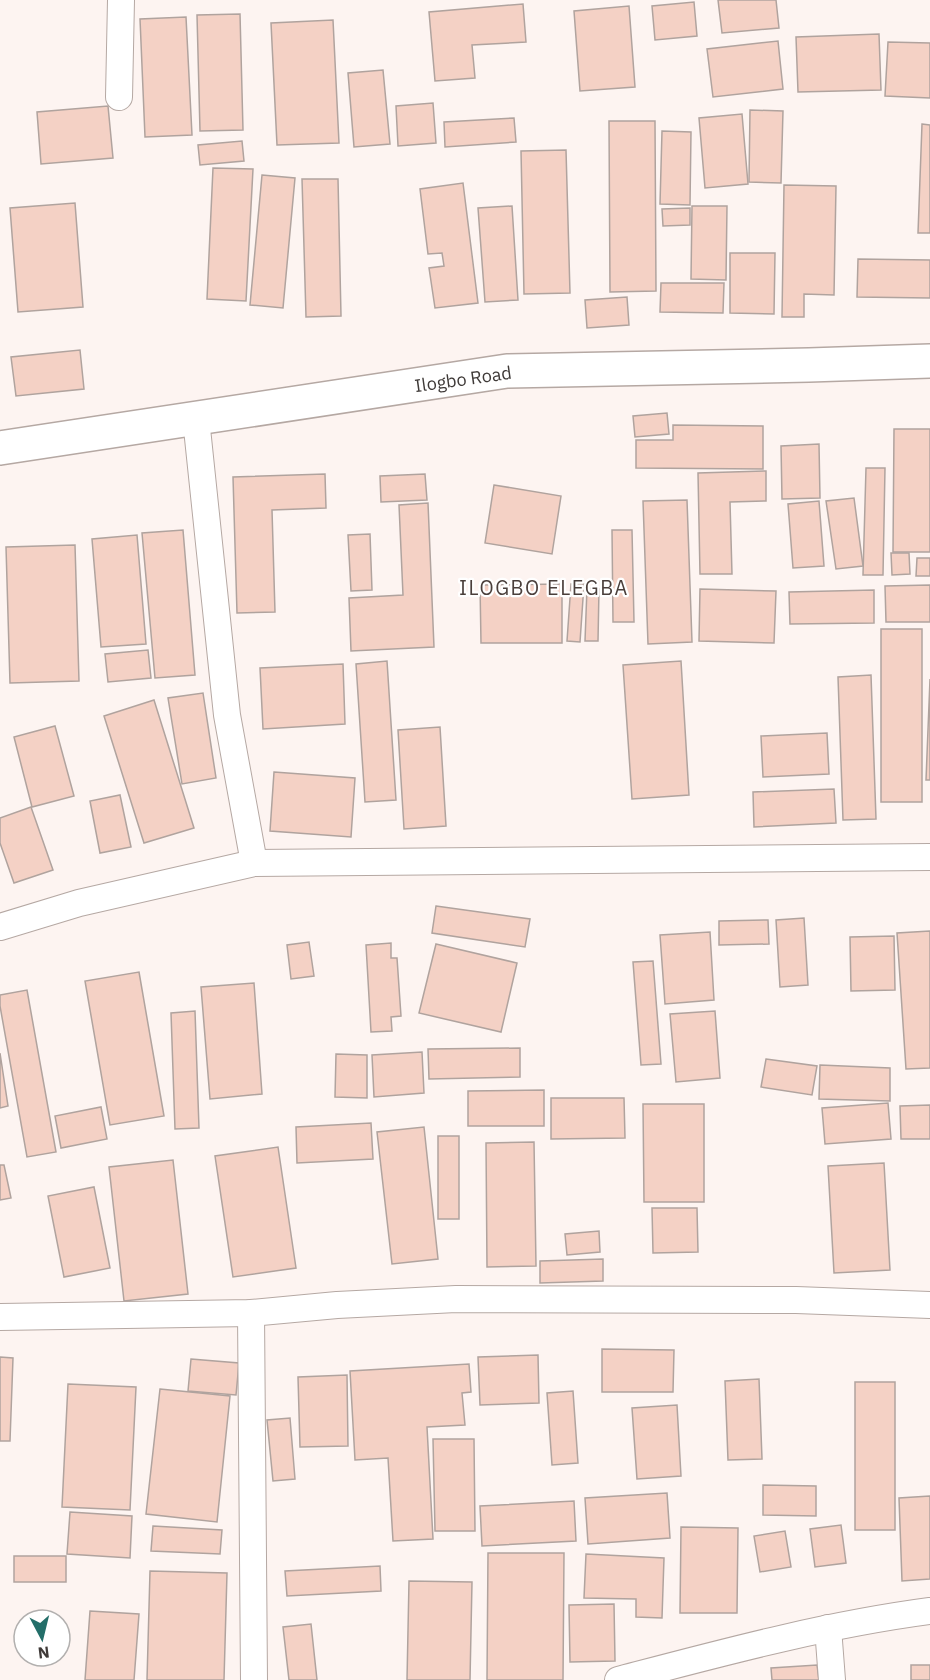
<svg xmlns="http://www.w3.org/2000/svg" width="930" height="1680" viewBox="0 0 930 1680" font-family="'IBM Plex Sans',sans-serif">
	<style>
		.building { fill: #f4d1c5; stroke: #b0a39e; stroke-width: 1.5 }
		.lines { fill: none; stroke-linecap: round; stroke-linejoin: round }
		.street-casing { stroke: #b5a8a3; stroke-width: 28 }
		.secondary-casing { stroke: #b5a8a3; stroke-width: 36 }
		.street { stroke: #fff; stroke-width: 26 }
		.secondary { stroke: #fff; stroke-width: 33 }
		.labels { text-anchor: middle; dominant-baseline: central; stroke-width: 4.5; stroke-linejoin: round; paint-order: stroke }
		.street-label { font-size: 18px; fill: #3f3a38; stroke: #fff }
		.neighbourhood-label { font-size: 20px; letter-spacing: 1.5px; fill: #4a3f3b; stroke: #fff }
	</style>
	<rect width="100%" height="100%" fill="#fdf4f1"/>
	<!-- building -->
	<g class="building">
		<path d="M718 0H776L779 28 722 33Z"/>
		<path d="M694 2 697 36 655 40 652 6Z"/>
		<path d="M523 4 526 42 472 45 475 78 435 81 429 12Z"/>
		<path d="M629 6 635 87 580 91 574 11Z"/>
		<path d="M240 14 243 130 200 131 197 15Z"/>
		<path d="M186 17 192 135 145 137 140 19Z"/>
		<path d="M333 20 339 143 277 145 271 23Z"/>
		<path d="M879 34 881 90 798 92 796 37Z"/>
		<path d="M778 41 783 89 713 97 707 49Z"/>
		<path d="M888 42 930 43V98L885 96Z"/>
		<path d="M383 70 390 144 354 147 348 73Z"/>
		<path d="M433 103 436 143 398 146 396 106Z"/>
		<path d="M108 106 113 158 41 164 37 112Z"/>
		<path d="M750 110 783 111 781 183 749 182Z"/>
		<path d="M742 114 748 184 705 188 699 118Z"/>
		<path d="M514 118 516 142 445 147 444 122Z"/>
		<path d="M609 121H655L656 291 610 292Z"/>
		<path d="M922 124 930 125V233H918Z"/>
		<path d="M662 131 691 132 690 205 660 204Z"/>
		<path d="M242 141 244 161 200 165 198 145Z"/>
		<path d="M566 150 570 293 524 294 521 151Z"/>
		<path d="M213 168 253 169 246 301 207 299Z"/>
		<path d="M262 175 295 178 283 308 250 305Z"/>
		<path d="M302 179H338L341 316 306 317Z"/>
		<path d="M463 183 478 303 435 308 429 268 444 266 442 253 428 254 420 189Z"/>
		<path d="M784 185 836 186 834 295 804 294V317H782Z"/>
		<path d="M75 203 83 307 18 312 10 208Z"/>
		<path d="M512 206 518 300 485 302 478 208Z"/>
		<path d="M692 206H727L726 280 691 279Z"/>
		<path d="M690 208V225L663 226 662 209Z"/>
		<path d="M730 253H775L774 314 730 313Z"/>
		<path d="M858 259 930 260V298L857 297Z"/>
		<path d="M661 283H724L723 313 660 312Z"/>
		<path d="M627 297 629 325 587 328 585 300Z"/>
		<path d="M80 350 84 389 16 396 11 357Z"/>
		<path d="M667 413 669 434 635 437 633 416Z"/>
		<path d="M673 425 763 426V469L636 468V440H673Z"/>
		<path d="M894 429H930V552H893Z"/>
		<path d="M819 444 820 498 782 499 781 446Z"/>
		<path d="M866 468H885L883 575H863Z"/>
		<path d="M766 471V501L730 502 732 574H700L698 473Z"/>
		<path d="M325 474 326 508 272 510 275 612 237 613 233 477Z"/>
		<path d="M425 474 427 500 381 502 380 476Z"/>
		<path d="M494 485 561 496 552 554 485 543Z"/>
		<path d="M854 498 863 566 836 569 826 501Z"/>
		<path d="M687 500 692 642 648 644 643 501Z"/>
		<path d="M819 501 824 566 793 568 788 504Z"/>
		<path d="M428 503 434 647 351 651 349 598 403 595 399 505Z"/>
		<path d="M183 530 195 675 155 678 142 533Z"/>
		<path d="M612 530H632L634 622H613Z"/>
		<path d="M370 534 372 590 351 591 348 535Z"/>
		<path d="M137 535 146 644 101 647 92 539Z"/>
		<path d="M75 545 79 681 10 683 6 547Z"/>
		<path d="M891 553H909L910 574 892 575Z"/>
		<path d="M917 558H930V576H916Z"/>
		<path d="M562 584V643H481L480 585Z"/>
		<path d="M571 584H584L580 642 567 641Z"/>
		<path d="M930 585V622H886L885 586Z"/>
		<path d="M587 588 599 589 598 641H585Z"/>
		<path d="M700 589 776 591 774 643 699 641Z"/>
		<path d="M874 590V623L790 624 789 592Z"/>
		<rect x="881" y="629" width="41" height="173"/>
		<path d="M148 650 151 678 108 682 105 654Z"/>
		<path d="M387 661 396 800 365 802 356 664Z"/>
		<path d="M681 661 689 795 632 799 623 665Z"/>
		<path d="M343 664 345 724 263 729 260 668Z"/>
		<path d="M871 675 876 819 843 820 838 677Z"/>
		<path d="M930 679V780H926Z"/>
		<path d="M203 693 216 778 182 784 168 698Z"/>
		<path d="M154 700 194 828 144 843 104 716Z"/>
		<path d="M55 726 74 796 32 807 14 737Z"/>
		<path d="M440 727 446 826 404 829 398 730Z"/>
		<path d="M827 733 829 774 763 777 761 736Z"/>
		<path d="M274 772 355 778 351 837 270 831Z"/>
		<path d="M834 789 836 823 754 827 753 792Z"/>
		<path d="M120 795 131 847 100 853 90 801Z"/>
		<path d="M31 807 53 870 14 883 0 843V818Z"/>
		<path d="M436 906 530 919 525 947 432 933Z"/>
		<path d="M804 918 808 985 780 987 776 920Z"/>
		<path d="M768 920 769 944 719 945V921Z"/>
		<path d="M930 931V1068L906 1069 897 933Z"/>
		<path d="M710 932 714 1000 665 1004 660 935Z"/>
		<path d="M894 936 895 990 851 991 850 937Z"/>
		<path d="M309 942 314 976 291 979 287 945Z"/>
		<path d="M391 943V958H397L401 1016 391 1017 392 1031 371 1032 366 945Z"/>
		<path d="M436 944 517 963 501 1032 419 1013Z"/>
		<path d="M653 961 661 1064 641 1065 633 962Z"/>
		<path d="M139 972 164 1116 110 1125 85 981Z"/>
		<path d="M254 983 262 1094 210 1099 201 987Z"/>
		<path d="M27 990 56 1152 27 1157 0 1006V995Z"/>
		<path d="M195 1011 199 1128 175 1129 171 1013Z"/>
		<path d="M715 1011 720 1078 676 1082 670 1014Z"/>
		<path d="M520 1048V1077L429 1079 428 1049Z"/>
		<path d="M422 1052 424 1093 374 1097 372 1055Z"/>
		<path d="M0 1053 8 1106 0 1108Z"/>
		<path d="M336 1054 367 1055V1098L335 1097Z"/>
		<path d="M766 1059 817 1066 812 1095 761 1087Z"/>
		<path d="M820 1065 890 1068V1101L819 1099Z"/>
		<path d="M544 1090V1126H468V1091Z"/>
		<path d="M551 1098H624L625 1138 551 1139Z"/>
		<path d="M888 1103 891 1139 825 1144 822 1108Z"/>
		<path d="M643 1104H704V1202H644Z"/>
		<path d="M930 1105V1139H901L900 1106Z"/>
		<path d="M101 1107 107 1139 61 1148 55 1116Z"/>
		<path d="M371 1123 373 1159 297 1163 296 1127Z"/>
		<path d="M424 1127 438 1259 392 1264 377 1132Z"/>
		<rect x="438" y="1136" width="21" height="83"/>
		<path d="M534 1142 536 1266 487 1267 486 1143Z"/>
		<path d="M278 1147 296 1268 233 1277 215 1156Z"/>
		<path d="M173 1160 188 1294 124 1301 109 1167Z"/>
		<path d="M884 1163 890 1270 834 1273 828 1166Z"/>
		<path d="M0 1165H4L11 1198 0 1200Z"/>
		<path d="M94 1187 110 1268 64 1277 48 1196Z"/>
		<path d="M652 1208H697L698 1252 653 1253Z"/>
		<path d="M599 1231 600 1252 567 1255 565 1234Z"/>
		<path d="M603 1259V1281L540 1283V1261Z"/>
		<path d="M602 1349 674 1350 673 1392H602Z"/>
		<path d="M538 1355 539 1403 480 1405 478 1357Z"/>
		<path d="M0 1357 13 1358 10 1441H0Z"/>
		<path d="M191 1359 239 1363 236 1395 188 1391Z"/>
		<path d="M469 1364 471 1392 462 1393 465 1425 427 1427 433 1539 393 1541 388 1458 355 1460 350 1371Z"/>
		<path d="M347 1375 348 1446 300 1447 298 1377Z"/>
		<path d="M759 1379 762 1459 728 1460 725 1381Z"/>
		<rect x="855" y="1382" width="40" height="148"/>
		<path d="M68 1384 136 1387 130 1510 62 1507Z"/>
		<path d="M160 1389 230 1396 217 1522 146 1514Z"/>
		<path d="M573 1391 578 1463 552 1465 547 1393Z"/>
		<path d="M677 1405 681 1476 637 1479 632 1408Z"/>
		<path d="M290 1418 295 1479 273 1481 267 1420Z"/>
		<path d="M433 1439H474L475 1531H435Z"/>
		<path d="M763 1485 816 1486V1516L763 1515Z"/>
		<path d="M667 1493 670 1538 588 1544 585 1498Z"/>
		<path d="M930 1496V1579L902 1581 899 1498Z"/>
		<path d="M574 1501 576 1541 482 1546 480 1506Z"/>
		<path d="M70 1512 132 1516 130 1558 67 1554Z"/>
		<path d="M841 1525 846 1563 815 1567 810 1529Z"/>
		<path d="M153 1526 222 1530 220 1554 151 1551Z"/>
		<path d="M681 1527 738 1528 737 1613H680Z"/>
		<path d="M785 1531 791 1567 760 1572 754 1536Z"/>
		<path d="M488 1553H564L563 1680H487Z"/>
		<path d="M586 1554 664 1558 662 1618 636 1617V1599L584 1598Z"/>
		<rect x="14" y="1556" width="52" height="26"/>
		<path d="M380 1566 381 1591 287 1596 285 1571Z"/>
		<path d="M150 1571 227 1573 224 1680H147Z"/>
		<path d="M409 1581 472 1582 470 1680H407Z"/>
		<path d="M614 1604 615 1661 570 1662 569 1605Z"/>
		<path d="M90 1611 139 1614 134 1680H85Z"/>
		<path d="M311 1624 317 1680H289L283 1627Z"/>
		<path d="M817 1665 819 1680H772L771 1668Z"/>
		<rect x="911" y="1665" width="19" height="15"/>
	</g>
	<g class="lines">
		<!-- street casing -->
		<g class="street-casing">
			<g id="street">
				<path d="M119 97 121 0"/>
				<path d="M196 419 227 715 254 863"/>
				<path d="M0 927 79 903 254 863 930 857"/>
				<path d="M251 1313 254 1680"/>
				<path d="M0 1317 251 1313 337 1305 456 1299 796 1300 930 1305"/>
				<path d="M828 1628 832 1680"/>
				<path d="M618 1680C721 1653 824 1625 930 1611"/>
			</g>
		</g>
		<!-- secondary casing -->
		<g class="secondary-casing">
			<path id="secondary" d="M0 448 507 371 809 365 930 361"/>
		</g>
		<!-- street -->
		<use href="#street" class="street"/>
		<!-- secondary -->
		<use href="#secondary" class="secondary"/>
	</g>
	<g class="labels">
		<!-- street labels -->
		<g class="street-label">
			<text transform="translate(463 379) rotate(-8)">Ilogbo Road</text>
		</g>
		<!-- neighbourhood labels -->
		<g class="neighbourhood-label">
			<text x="544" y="587">ILOGBO ELEGBA</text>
		</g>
	</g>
	<!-- north arrow -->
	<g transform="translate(42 1638) rotate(173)"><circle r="28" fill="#ffffff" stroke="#b2b0af" stroke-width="1.5"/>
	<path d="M0-4.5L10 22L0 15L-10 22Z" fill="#236e69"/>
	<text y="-9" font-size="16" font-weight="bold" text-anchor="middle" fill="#3f3a38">N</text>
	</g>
</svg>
